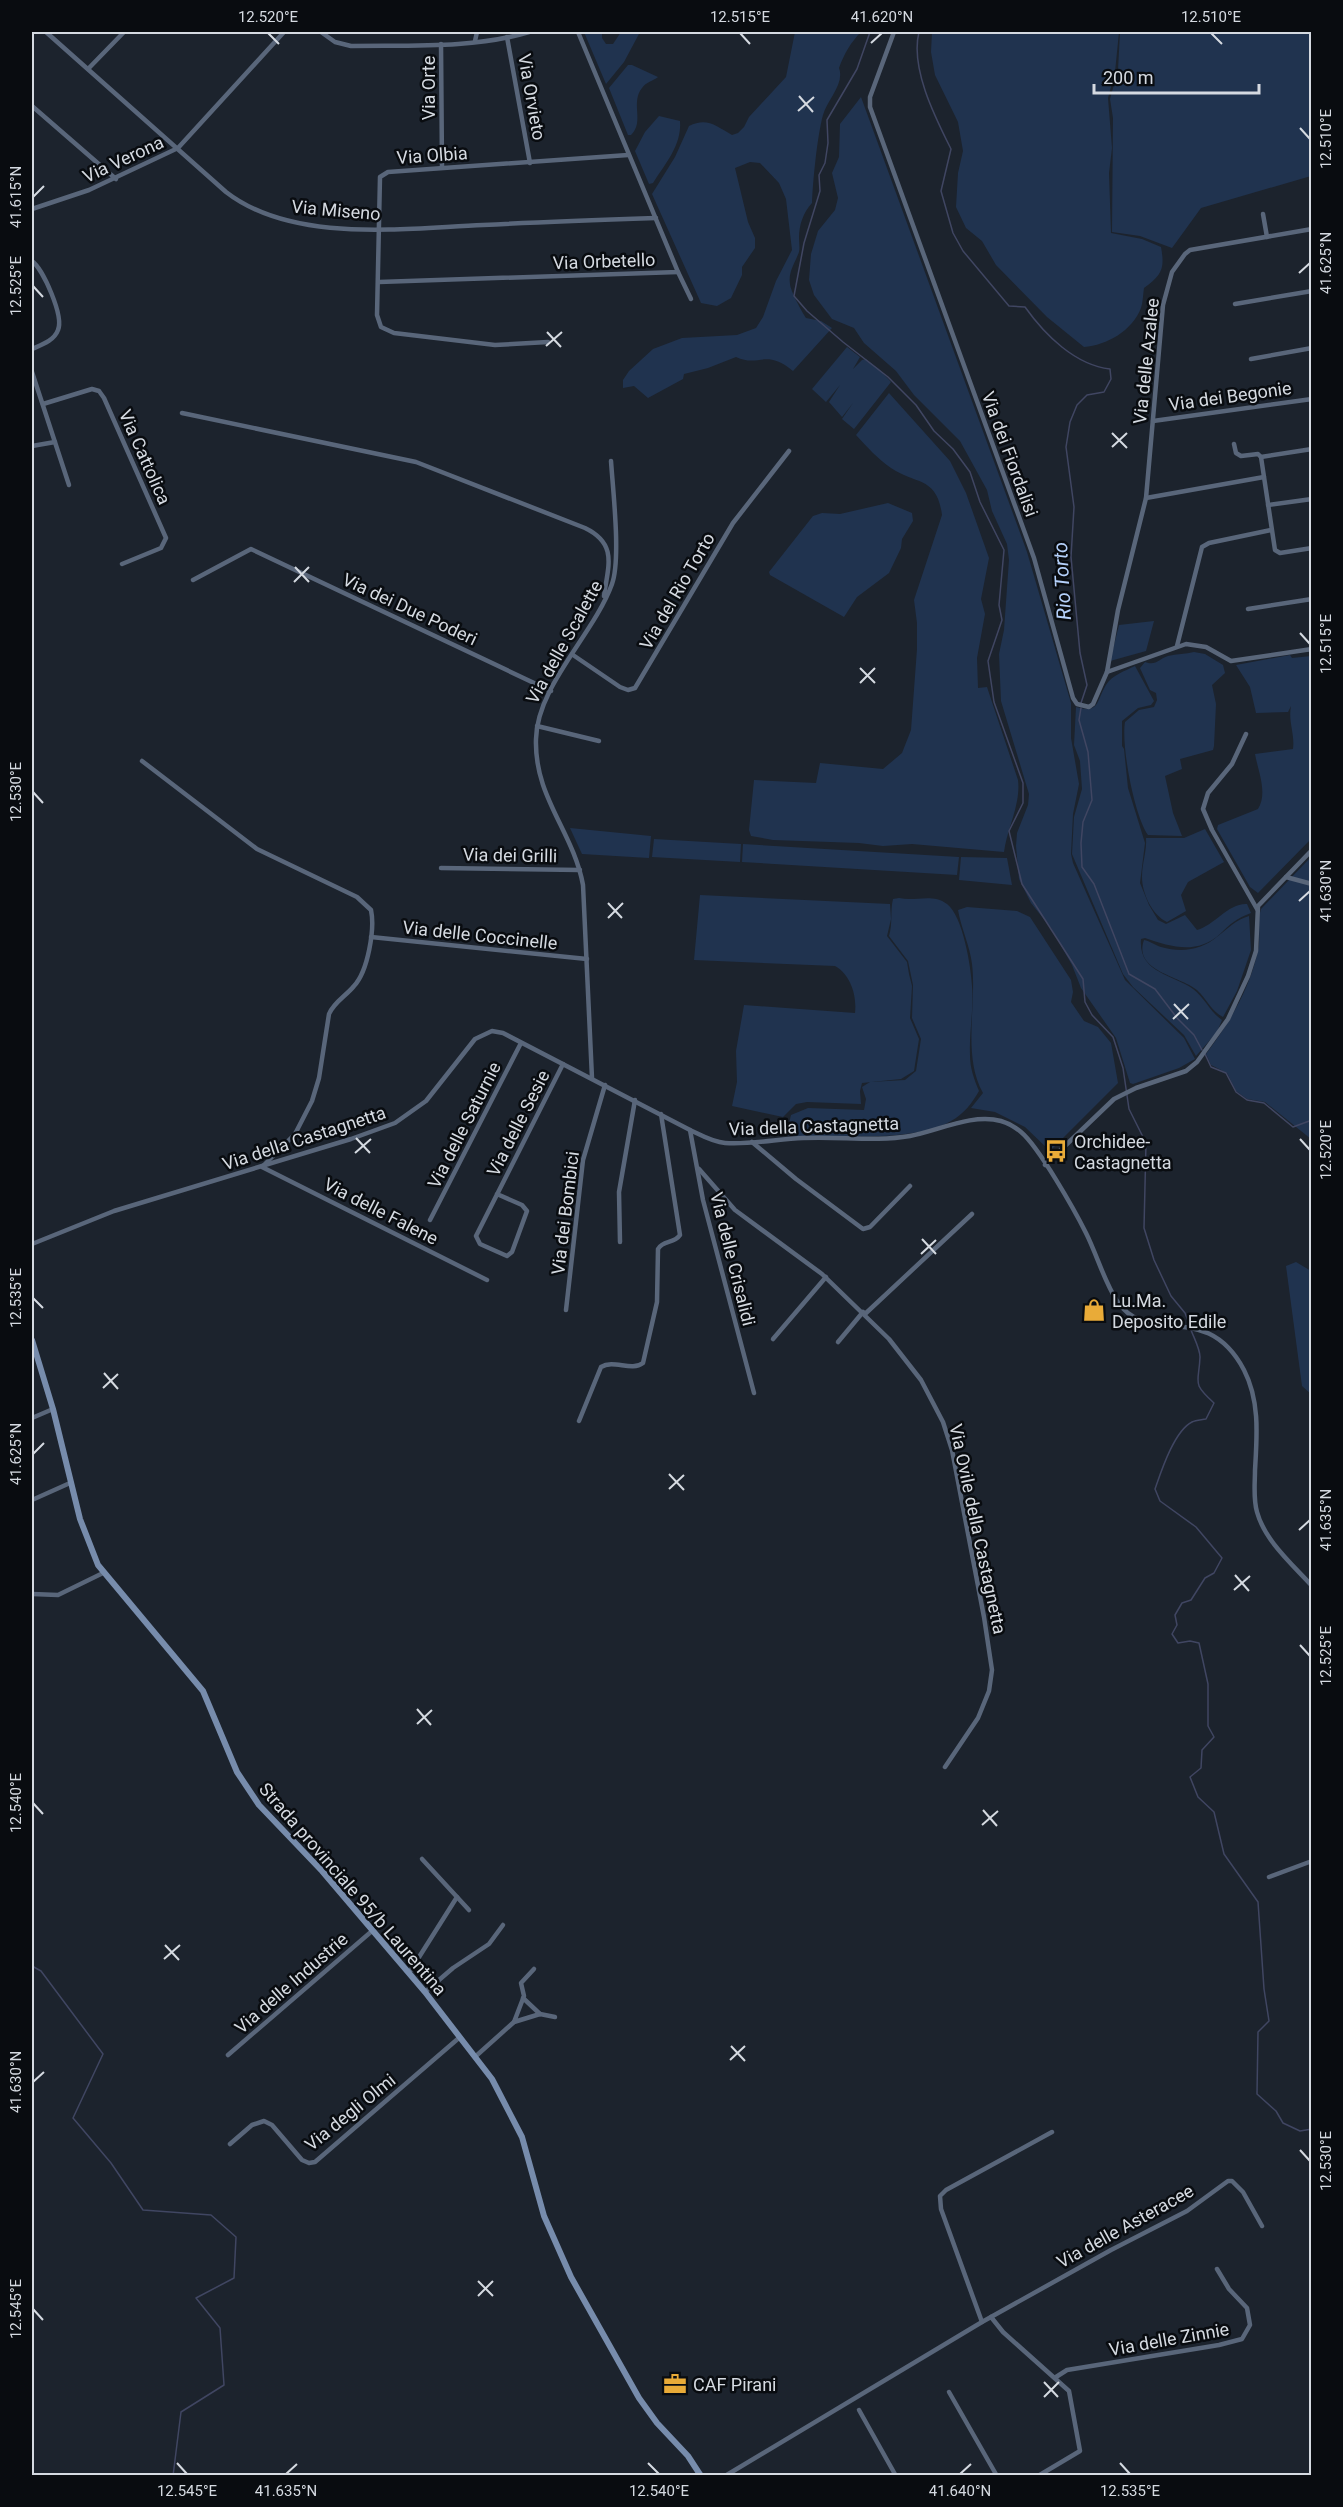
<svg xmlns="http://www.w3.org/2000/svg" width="1343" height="2507" viewBox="0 0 1343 2507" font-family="Roboto,sans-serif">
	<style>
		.green { fill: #20334f }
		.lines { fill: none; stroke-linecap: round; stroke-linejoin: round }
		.stream { stroke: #404662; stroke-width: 1.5 }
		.minor { stroke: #59667a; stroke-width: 4.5 }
		.secondary { stroke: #778cac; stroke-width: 6 }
		.ticks { fill: none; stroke: #d5dae1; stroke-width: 2 }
		.labels { text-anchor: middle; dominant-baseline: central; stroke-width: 5; stroke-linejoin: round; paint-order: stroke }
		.street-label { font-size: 18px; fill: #d5dae1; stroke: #090c10 }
		.poi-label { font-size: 18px; fill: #d5dae1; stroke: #090c10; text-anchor: start }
		.water-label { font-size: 20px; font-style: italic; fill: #b5d1fb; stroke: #090c10 }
		.neatline { fill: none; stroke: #d5dae1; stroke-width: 2 }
		.ticks-label { font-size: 15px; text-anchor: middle; fill: #d5dae1 }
	</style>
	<rect width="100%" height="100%" fill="#1c232d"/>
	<!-- green -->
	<g class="green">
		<path d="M584 32H602V38L606 44H613L621 32H640L624 62 606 84Z"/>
		<path d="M795 32H861C851 42 844 54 839 68 845 84 827 100 823 115 817 137 813 181 812 203 803 213 799 225 799 238 799 243 800 248 799 252 795 263 788 272 790 284 790 290 802 312 806 318L821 321 832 328 793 371C765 348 759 368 736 357L708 368 684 374 683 379 648 398 634 386 623 388V380L629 371 653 349 682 338 737 335 756 328 763 317 776 281 792 250 786 199 779 183 760 163 750 162 735 168 748 222 755 238V248L742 267V275L731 298 717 306 701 303 652 194 675 157 689 126C707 117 716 126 732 135L738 133 744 127 749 117 786 77Z"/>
		<path d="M932 32H1119L1115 72 1108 98 1112 148 1109 173 1111 233 1142 239 1161 247C1165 269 1162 275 1144 288 1143 294 1143 302 1141 308 1132 331 1107 345 1084 347L1047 317 996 265 982 241 966 228 956 207 958 173 963 151 958 122 935 75 931 52Z"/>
		<path d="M1120 32H1311V176L1201 208 1172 248 1140 236 1112 232 1113 118 1110 99 1118 70Z"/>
		<path d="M628 65H632L658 77C653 81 646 82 642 88 630 103 645 122 631 135H628L609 88Z"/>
		<path d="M861 97 1027 552 1071 703V738L1079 784 1073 814 1071 854 1073 863 1125 980 1184 1038 1195 1059 1179 1068 1133 1084 1130 1083 1116 1038 1081 988 1072 965 1051 928 1031 903 1019 879 1016 846 1017 833 1028 805 1029 794 1001 701 999 654 1004 630 1009 560 1007 544 992 511 987 490 960 441 914 395 896 371 864 343 854 328 832 319 814 295 809 280 811 254 818 231 835 210 838 198 832 173 839 157 840 124Z"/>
		<path d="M659 116 680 121C682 145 665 164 653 183L649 184 635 151 645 132Z"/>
		<path d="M847 347 860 357 853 369 862 360 866 359 879 369 891 382 854 429 842 419 853 403 842 417 829 402 840 385 826 402 812 389Z"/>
		<path d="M889 393 950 461 966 493 989 558 981 599 985 614 977 658 978 688 987 687 1018 780C1021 804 1007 829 1004 852L912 844 883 846 859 843 773 840 751 836 749 830 754 780 816 783 820 763 883 769 902 753 911 730 917 649V623L914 600 942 515C937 476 916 485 891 468 878 459 867 447 856 435Z"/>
		<path d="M888 503 912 513 913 521 902 539 901 548 889 573 857 597 844 617 770 575 769 572 813 516 822 513 840 514Z"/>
		<path d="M1154 621 1146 651 1110 661 1119 625Z"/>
		<path d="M1194 652 1205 654 1223 665 1225 673 1212 685 1216 704 1214 746 1213 750 1180 759 1182 769 1165 776 1173 813 1182 836 1148 835C1134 815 1121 745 1125 722L1139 710 1154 707 1157 700 1156 693 1150 690 1140 668 1145 662C1156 666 1159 659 1168 656 1176 654 1186 654 1194 652Z"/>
		<path d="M1290 655 1292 658 1311 656V839L1258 893 1250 887 1217 829 1218 825 1258 809C1268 793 1258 771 1255 754L1293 749C1295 734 1288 722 1291 706L1288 712 1256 713 1250 687 1236 665Z"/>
		<path d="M1135 666 1154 701 1151 705 1138 708 1122 721V746L1124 749 1128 788 1145 843 1140 883 1149 905 1158 920 1166 924 1185 915 1197 930C1215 925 1228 903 1247 904L1251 913C1237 918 1230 924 1220 934 1197 955 1171 947 1145 938L1141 939C1138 973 1172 974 1193 989 1205 998 1210 1012 1222 1020L1217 1032 1196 1056 1184 1035 1133 987 1123 974 1072 854 1074 817 1082 789 1080 761 1074 745 1076 707C1100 714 1096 701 1106 685 1112 675 1125 671 1135 666Z"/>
		<path d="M570 828 651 836 649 858 582 854Z"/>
		<path d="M1205 829 1224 862 1188 882 1181 895 1186 911 1167 922C1152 915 1142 893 1142 877 1142 863 1147 851 1146 838H1184Z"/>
		<path d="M654 839 741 844 740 862 652 857Z"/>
		<path d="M743 844 959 857 957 875 742 862Z"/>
		<path d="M961 857 1007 858 1012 885 959 880Z"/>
		<path d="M1311 857V1139L1265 1102 1247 1099 1236 1091 1227 1073 1211 1065 1206 1054C1229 1023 1250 989 1258 950 1261 937 1257 921 1261 909Z"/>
		<path d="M700 895 890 904 891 919 887 936 907 962 909 974 912 986 910 1018 919 1039 914 1071 901 1079 862 1083 860 1091 861 1104 807 1102 796 1104 783 1117 732 1106 737 1082 736 1051 744 1005 855 1013C857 996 851 975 835 966L694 960Z"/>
		<path d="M899 898C915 902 932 893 947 904 963 916 971 967 972 986 974 1009 969 1032 970 1055 970 1068 974 1079 979 1091 972 1103 964 1114 951 1121 916 1143 828 1135 786 1136L791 1115 808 1108 864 1110 866 1099 862 1087 870 1082 905 1080 916 1071 921 1039 912 1018 913 985 908 961 889 936C893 923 890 911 893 899Z"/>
		<path d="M967 907 1017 911 1030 917 1071 980 1073 992 1071 1002 1084 1021 1098 1027 1111 1043 1118 1083 1050 1151 1025 1127 995 1112 971 1108 983 1093C962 1056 977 1004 972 964 970 946 961 928 958 910Z"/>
		<path d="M1249 916 1251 950 1237 991 1223 1017C1211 1011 1207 999 1197 990 1180 976 1133 971 1144 940 1150 941 1155 945 1161 947 1182 953 1202 950 1218 936 1229 928 1235 920 1249 916Z"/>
		<path d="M1296 1262 1311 1271V1394L1302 1386 1286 1266Z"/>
	</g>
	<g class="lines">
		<!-- stream -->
		<g class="stream">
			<path d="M870 32 857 69 827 120 828 143 825 163 819 175 820 191 804 243 794 296 807 311 843 342 888 377 916 405 934 431 953 449 970 472 980 502 1004 550 999 605 1002 620 988 661 994 702 1023 783V803L1009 831 1022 884 1083 979 1085 1002 1092 1015 1113 1037 1123 1068 1129 1109 1146 1143 1144 1228 1154 1260 1171 1296 1185 1313 1190 1326"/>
			<path d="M919 32C910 68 935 117 951 149L941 191 953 233 963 251 1009 306 1025 307C1045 335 1075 365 1110 369L1111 379 1104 392 1087 395 1077 405 1070 422 1066 447 1074 507 1071 557 1080 653 1087 685 1081 703"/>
			<path d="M1081 708 1079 720 1088 752 1092 800 1083 822 1081 843 1082 867 1094 884 1129 974 1155 989 1177 1018 1194 1035 1202 1050"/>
			<path d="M1205 1054 1211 1067 1226 1073 1236 1092 1247 1100 1264 1103 1293 1127 1312 1120"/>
			<path d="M1191 1330C1194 1338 1200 1349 1200 1357 1199 1384 1191 1382 1214 1403L1206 1419C1201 1420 1196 1420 1192 1422 1174 1431 1161 1472 1155 1489L1160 1501 1196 1527 1222 1558 1214 1573 1205 1578 1191 1600 1182 1603 1175 1615 1177 1625 1172 1634 1178 1643 1190 1641 1199 1643 1208 1684V1726L1214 1737 1202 1750 1201 1768 1190 1777 1198 1797 1214 1812 1224 1854 1258 1902 1264 1989 1269 2021 1258 2032 1257 2094 1276 2111 1283 2123 1300 2131 1312 2129"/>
			<path d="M32 1966 41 1971 103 2054 73 2118 111 2163 143 2210 211 2215 236 2237 234 2278 196 2298 220 2328 224 2385 181 2412 173 2476"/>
		</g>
		<!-- minor -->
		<g class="minor">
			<path d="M46 32 226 192C293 244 404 228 483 225 540 222 598 220 656 218"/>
			<path d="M321 32 335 42 351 46C409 45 473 49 529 32"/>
			<path d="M894 32 870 97V107L1034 558 1073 698 1077 704 1089 707 1093 704 1107 672 1118 610 1146 498 1163 305 1172 272 1185 254 1190 250 1312 229"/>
			<path d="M507 37 530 163"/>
			<path d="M475 41 477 32"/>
			<path d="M441 44 442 167"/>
			<path d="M88 69 124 32"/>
			<path d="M32 106 116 179"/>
			<path d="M32 209 89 190 178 148 284 32"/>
			<path d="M1263 214 1267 237"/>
			<path d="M32 261C43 269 64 316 58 330 54 341 41 345 32 349"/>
			<path d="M678 272 691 299"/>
			<path d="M379 282 678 272 578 32"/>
			<path d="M1235 304 1312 291"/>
			<path d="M548 342 495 345 394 333 381 327 377 315 380 177 388 172 628 155"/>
			<path d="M1251 359 1312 348"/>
			<path d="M32 372 69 485"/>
			<path d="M43 404 92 389 99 391 104 398 166 538 161 548 122 564"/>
			<path d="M182 413 416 462 585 528C618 544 608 566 604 596"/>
			<path d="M1153 421 1312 399"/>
			<path d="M1234 444 1236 453 1241 456 1258 454 1261 457 1312 449"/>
			<path d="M32 446 55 442"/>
			<path d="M1261 457 1275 550 1280 553 1312 548"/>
			<path d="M1146 498 1264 477"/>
			<path d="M1268 505 1312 499"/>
			<path d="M193 580 251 549 551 691"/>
			<path d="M1248 609 1312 599"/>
			<path d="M1177 646 1202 547 1209 543 1271 530"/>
			<path d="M573 655 620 687 628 690 635 688 733 523 789 451"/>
			<path d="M1107 672 1186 644 1206 647 1231 661 1312 649"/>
			<path d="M537 726 599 741"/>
			<path d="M1246 734 1232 764 1208 793 1203 809 1212 830 1257 909"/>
			<path d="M142 761 257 849 357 897 371 910C375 929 368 971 354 986 346 996 334 1002 329 1014L319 1078 312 1101 295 1134 262 1167 487 1280"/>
			<path d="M441 868 580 870"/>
			<path d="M1286 877 1312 884"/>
			<path d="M371 937 587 959"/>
			<path d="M592 1078 583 885C573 831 534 797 536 739 537 686 594 634 612 584 621 559 613 491 611 461"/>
			<path d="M690 1130 703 1200 754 1393"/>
			<path d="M752 1142 796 1179 863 1229 870 1227 910 1186"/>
			<path d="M1045 1165 1114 1099 1136 1088 1186 1071 1197 1062 1228 1019 1248 976 1256 951 1258 906 1312 850"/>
			<path d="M699 1169 735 1210 822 1274 889 1339 921 1380 943 1422 952 1450 984 1617 992 1670 989 1691 978 1718 945 1767"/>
			<path d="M497 1194 522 1205 527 1211 512 1252 507 1256 480 1244 476 1236 563 1064"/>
			<path d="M430 1220 521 1043"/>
			<path d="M620 1242 619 1192 635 1100"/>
			<path d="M32 1244 114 1211 351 1139 395 1123 426 1101 475 1039 492 1031 503 1033 690 1130C701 1135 712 1142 725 1143 750 1145 778 1139 803 1138 839 1136 875 1142 910 1136 938 1131 972 1113 1001 1121 1008 1123 1015 1127 1021 1132 1039 1147 1075 1211 1086 1233 1097 1255 1104 1281 1117 1301 1148 1348 1206 1298 1244 1370 1260 1401 1257 1436 1255 1470 1255 1484 1253 1498 1257 1512 1265 1541 1292 1564 1312 1586"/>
			<path d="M566 1310 583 1160 605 1085"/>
			<path d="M865 1314 972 1214"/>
			<path d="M773 1339 826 1277"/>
			<path d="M838 1342 863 1312"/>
			<path d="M32 1418 53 1409"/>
			<path d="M579 1421 601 1367C614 1359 631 1372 643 1363L657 1302 658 1249C663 1240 674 1244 680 1235L661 1114"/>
			<path d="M32 1500 70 1483"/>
			<path d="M32 1594 58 1595 103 1573"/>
			<path d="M422 1859 469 1910"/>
			<path d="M1269 1877 1312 1861"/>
			<path d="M534 1969 521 1983 524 1996 514 2022 540 2014 555 2017"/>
			<path d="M409 1973 457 1897"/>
			<path d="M425 1992 453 1968 489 1944 503 1925"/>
			<path d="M523 1998 540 2014"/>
			<path d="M228 2055 372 1931"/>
			<path d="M476 2056 514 2022"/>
			<path d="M230 2144 252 2125 264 2121 272 2125 302 2160 309 2163 315 2162 460 2037"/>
			<path d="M991 2317 1003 2332 1069 2391 1080 2451 1038 2476"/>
			<path d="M982 2322 941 2209 940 2196 946 2190 1052 2132"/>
			<path d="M1056 2377 1067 2370 1219 2345 1242 2339 1250 2325 1247 2308 1229 2289 1217 2269"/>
			<path d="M949 2392 997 2476"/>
			<path d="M859 2410 896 2476"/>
			<path d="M725 2476 982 2322 1111 2250 1187 2211 1228 2181H1232L1243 2192 1262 2226"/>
		</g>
		<!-- secondary -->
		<path class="secondary" d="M32 1340 53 1409 80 1519 98 1565 203 1691 237 1772 259 1805 322 1871 425 1992 492 2079 522 2137 544 2216 571 2277 639 2398 657 2423 688 2456 701 2476"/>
	</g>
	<!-- ticks -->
	<path class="ticks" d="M268 33 279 44M740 33 750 44M1211 33 1222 44M871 43 882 33M799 96 813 112M798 111 814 97M1300 128 1310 139M33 197 44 186M1299 273 1310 263M33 286 43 297M547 332 561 347M546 346 562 332M1112 433 1127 448M1112 447 1127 433M295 567 309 582M294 582 309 567M1300 633 1310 644M860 668 875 683M860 683 875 668M33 792 43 803M1299 901 1310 891M608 903 622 918M608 918 623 903M1174 1004 1188 1019M1173 1019 1189 1004M356 1138 370 1153M1300 1139 1310 1150M355 1153 371 1139M922 1239 936 1254M921 1254 936 1240M33 1298 43 1308M104 1373 118 1389M103 1388 118 1374M33 1454 44 1443M669 1474 684 1490M669 1489 684 1475M1299 1530 1310 1520M1235 1575 1249 1591M1234 1590 1250 1576M1300 1645 1310 1656M417 1709 431 1725M417 1724 432 1710M33 1803 43 1814M983 1810 997 1826M982 1825 998 1811M165 1945 179 1960M164 1959 180 1945M731 2046 745 2061M730 2060 745 2046M33 2082 44 2072M1300 2150 1310 2161M478 2281 493 2296M478 2296 493 2281M33 2309 43 2320M1044 2382 1058 2397M1044 2397 1059 2382M177 2463 187 2474M648 2463 659 2474M1120 2463 1130 2474M286 2474 297 2464M960 2474 971 2464"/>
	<!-- icons -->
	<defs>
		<g id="bus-bare" transform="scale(1.8)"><path d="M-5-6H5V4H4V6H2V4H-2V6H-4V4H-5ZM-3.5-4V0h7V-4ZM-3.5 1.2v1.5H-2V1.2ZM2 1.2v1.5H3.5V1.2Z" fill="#e9ab38" stroke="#090c10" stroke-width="2.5" paint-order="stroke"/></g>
		<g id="shop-bare" transform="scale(1.8)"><path d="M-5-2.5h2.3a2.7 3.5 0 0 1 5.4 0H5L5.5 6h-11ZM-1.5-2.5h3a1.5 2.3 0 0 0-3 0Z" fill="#e9ab38" stroke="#090c10" stroke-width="2.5" paint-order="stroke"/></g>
		<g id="office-bare" transform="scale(1.8)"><path d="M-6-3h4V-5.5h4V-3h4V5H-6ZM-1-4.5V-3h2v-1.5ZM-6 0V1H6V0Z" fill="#e9ab38" stroke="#090c10" stroke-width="2.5" paint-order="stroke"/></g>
	</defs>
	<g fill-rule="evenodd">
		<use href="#bus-bare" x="1056" y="1151"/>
		<use href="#shop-bare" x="1094" y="1310"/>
		<use href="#office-bare" x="675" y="2384"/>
	</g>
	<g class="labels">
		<!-- street labels -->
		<g class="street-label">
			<text transform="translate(428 88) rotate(-90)">Via Orte</text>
			<text transform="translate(532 97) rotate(80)">Via Orvieto</text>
			<text transform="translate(432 155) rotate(-4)">Via Olbia</text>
			<text transform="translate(123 159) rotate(-25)">Via Verona</text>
			<text transform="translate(336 210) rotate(5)">Via Miseno</text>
			<text transform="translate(604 261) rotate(-2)">Via Orbetello</text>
			<text transform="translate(1146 361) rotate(-84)">Via delle Azalee</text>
			<text transform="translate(1230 396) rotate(-8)">Via dei Begonie</text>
			<text transform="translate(1010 454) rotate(70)">Via dei Fiordalisi</text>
			<text transform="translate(145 457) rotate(66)">Via Cattolica</text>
			<text transform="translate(677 591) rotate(-60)">Via del Rio Torto</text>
			<text transform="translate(410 609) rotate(25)">Via dei Due Poderi</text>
			<text transform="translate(564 642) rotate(-61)">Via delle Scalette</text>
			<text transform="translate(510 855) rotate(1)">Via dei Grilli</text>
			<text transform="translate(480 935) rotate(6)">Via delle Coccinelle</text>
			<text transform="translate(518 1123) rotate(-63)">Via delle Sesie</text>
			<text transform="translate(464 1125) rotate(-63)">Via delle Saturnie</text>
			<text transform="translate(814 1126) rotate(-2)">Via della Castagnetta</text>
			<text transform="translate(304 1138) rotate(-18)">Via della Castagnetta</text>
			<text transform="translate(381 1211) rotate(27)">Via delle Falene</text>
			<text transform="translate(565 1213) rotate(-83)">Via dei Bombici</text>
			<text transform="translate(733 1259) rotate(76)">Via delle Crisalidi</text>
			<text transform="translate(978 1529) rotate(78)">Via Ovile della Castagnetta</text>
			<text transform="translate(353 1889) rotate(49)">Strada provinciale 95/b Laurentina</text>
			<text transform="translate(291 1983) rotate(-41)">Via delle Industrie</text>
			<text transform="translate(350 2112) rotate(-39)">Via degli Olmi</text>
			<text transform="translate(1125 2226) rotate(-29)">Via delle Asteracee</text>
			<text transform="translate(1169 2339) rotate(-10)">Via delle Zinnie</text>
		</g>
		<!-- poi labels -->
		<g class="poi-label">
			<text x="1074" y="1141">Orchidee-<tspan x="1074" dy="21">Castagnetta</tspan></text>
			<text x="1112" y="1300">Lu.Ma.<tspan x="1112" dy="21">Deposito Edile</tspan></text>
			<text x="693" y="2384">CAF Pirani</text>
		</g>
		<!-- water labels -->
		<g class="water-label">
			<text transform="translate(1062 581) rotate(-93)">Rio Torto</text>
		</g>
	</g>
	<!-- border -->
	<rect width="1343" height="2507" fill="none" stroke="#090c10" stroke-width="66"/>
	<!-- scale -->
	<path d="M1094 84v9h165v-9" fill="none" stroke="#d5dae1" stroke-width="3"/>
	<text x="1103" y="84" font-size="18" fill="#d5dae1" stroke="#090c10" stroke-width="4.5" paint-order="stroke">200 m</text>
	<rect x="33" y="33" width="1277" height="2441" class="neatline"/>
	<g class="ticks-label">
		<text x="268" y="22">12.520°E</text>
		<text x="740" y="22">12.515°E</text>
		<text x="882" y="22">41.620°N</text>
		<text x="1211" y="22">12.510°E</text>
		<text transform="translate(1326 139) rotate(-90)" y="5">12.510°E</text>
		<text transform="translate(16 197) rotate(-90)" y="5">41.615°N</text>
		<text transform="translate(1326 263) rotate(-90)" y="5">41.625°N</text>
		<text transform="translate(16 286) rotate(-90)" y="5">12.525°E</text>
		<text transform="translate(1326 644) rotate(-90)" y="5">12.515°E</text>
		<text transform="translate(16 792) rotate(-90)" y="5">12.530°E</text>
		<text transform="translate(1326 891) rotate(-90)" y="5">41.630°N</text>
		<text transform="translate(1326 1150) rotate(-90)" y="5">12.520°E</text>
		<text transform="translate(16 1298) rotate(-90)" y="5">12.535°E</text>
		<text transform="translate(16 1454) rotate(-90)" y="5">41.625°N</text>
		<text transform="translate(1326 1520) rotate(-90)" y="5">41.635°N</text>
		<text transform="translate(1326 1656) rotate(-90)" y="5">12.525°E</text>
		<text transform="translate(16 1803) rotate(-90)" y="5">12.540°E</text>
		<text transform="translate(16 2082) rotate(-90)" y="5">41.630°N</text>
		<text transform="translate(1326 2161) rotate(-90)" y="5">12.530°E</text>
		<text transform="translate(16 2309) rotate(-90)" y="5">12.545°E</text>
		<text x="187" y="2496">12.545°E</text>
		<text x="286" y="2496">41.635°N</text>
		<text x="659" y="2496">12.540°E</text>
		<text x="960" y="2496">41.640°N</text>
		<text x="1130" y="2496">12.535°E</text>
	</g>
</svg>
